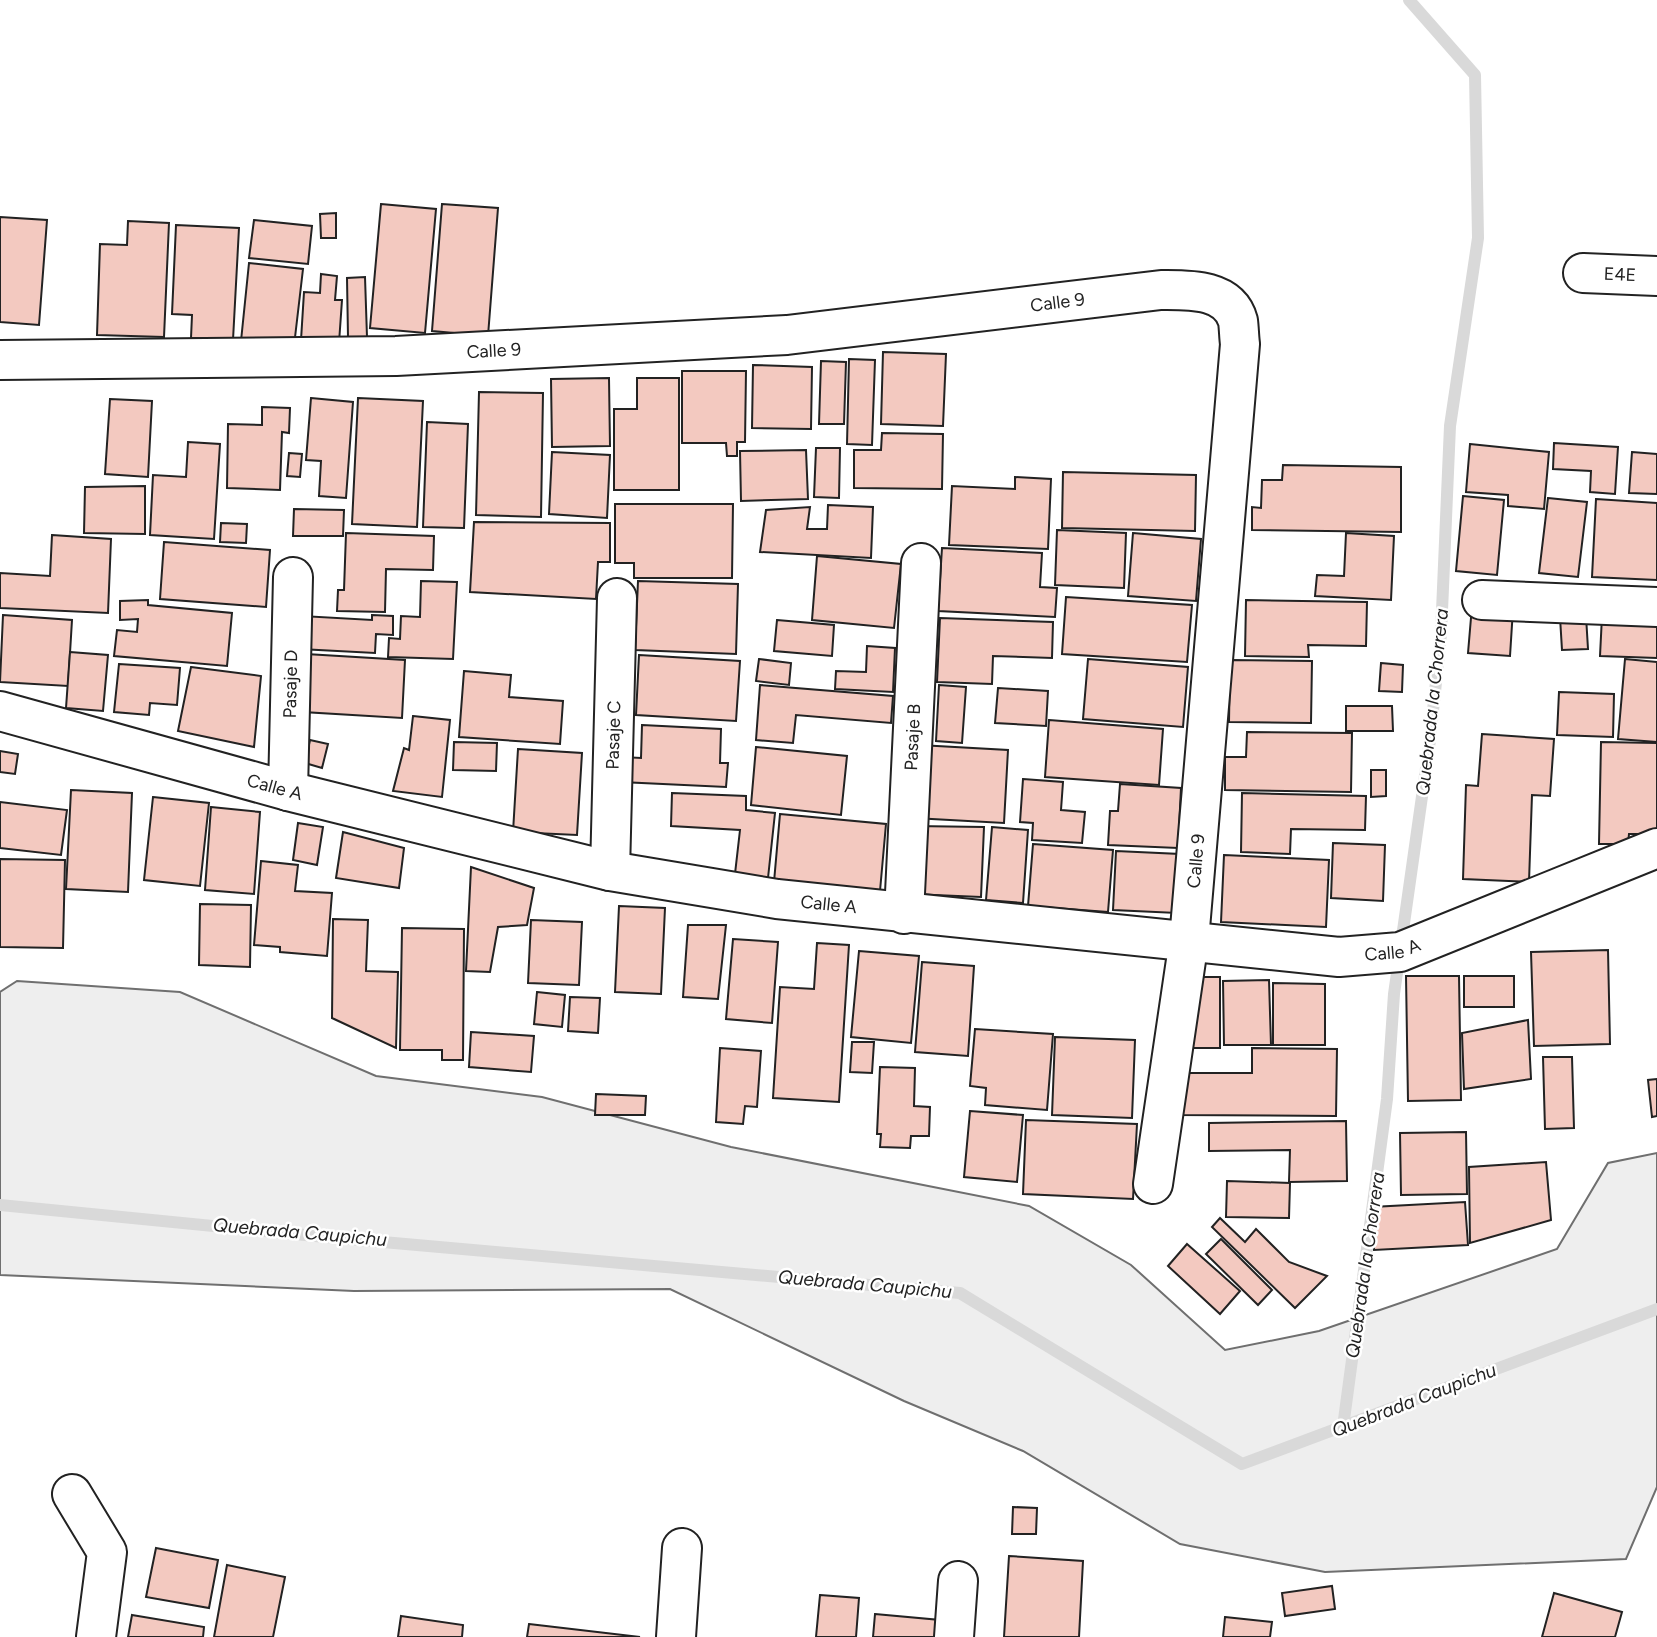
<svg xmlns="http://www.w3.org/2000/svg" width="1657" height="1637" viewBox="0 0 1657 1637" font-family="Figtree,sans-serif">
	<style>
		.green { fill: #eee; stroke: #6f6f6f; stroke-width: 2 }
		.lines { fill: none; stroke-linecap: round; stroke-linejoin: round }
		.stream { stroke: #d9d9d9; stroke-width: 12 }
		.building { fill: #f3c9c0; stroke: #222; stroke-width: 2 }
		.street-casing { stroke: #222; stroke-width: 42 }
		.street { stroke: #fff; stroke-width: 38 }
		.labels { text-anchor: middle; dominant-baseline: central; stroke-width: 5; stroke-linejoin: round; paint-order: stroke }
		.street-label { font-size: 18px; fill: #222; stroke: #fff }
		.water-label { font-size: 19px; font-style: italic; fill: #222; stroke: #fff }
	</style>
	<rect width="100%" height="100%" fill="#fff"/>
	<!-- green -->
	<path class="green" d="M17 981 180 992 376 1076 542 1097 731 1147 1029 1206 1131 1265 1225 1350 1319 1331 1557 1249 1608 1163 1657 1153V1487L1626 1559 1325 1572 1180 1544 1023 1451 904 1401 670 1289 354 1291 0 1275V992Z"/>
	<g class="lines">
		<!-- stream -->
		<g class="stream">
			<path d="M0 1205 315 1236 960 1293 1242 1464 1657 1309"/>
			<path d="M1343 1427 1387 1099 1394 994 1430 740 1441 634 1450 426 1478 238 1475 75 1409 0"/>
		</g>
	</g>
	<!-- building -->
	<g class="building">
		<path d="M381 204 436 209 425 333 370 328Z"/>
		<path d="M442 204 498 208 488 336 432 331Z"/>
		<path d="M336 213V238H321L320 214Z"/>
		<path d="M0 217 47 220 39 325 0 322Z"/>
		<path d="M254 220 312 226 308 264 249 258Z"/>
		<path d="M128 221 169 223 164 337 97 335 100 244 127 245Z"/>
		<path d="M176 225 239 228 233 340 191 338 192 315 172 314Z"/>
		<path d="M249 263 303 269 294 346 241 341Z"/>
		<path d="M321 274 337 276 335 300H342L339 343 301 340 304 292 320 293Z"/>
		<path d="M365 277 367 337H348L347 278Z"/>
		<path d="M883 352 946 354 943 426 881 424Z"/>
		<path d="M849 359 875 360 872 445 847 444Z"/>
		<path d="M821 361 846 362 844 424H819Z"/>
		<path d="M753 365 812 367 811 429 752 428Z"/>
		<path d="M682 371H746L745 442H737V456H727L726 443H682Z"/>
		<path d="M609 378 610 446 552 447 551 379Z"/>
		<path d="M637 378H679V490H614V409H637Z"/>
		<path d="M479 392 543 393 541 517 476 515Z"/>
		<path d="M311 398 353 402 346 498 319 496 321 461 306 460Z"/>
		<path d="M358 398 423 401 417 527 352 524Z"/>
		<path d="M110 399 152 401 148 477 105 474Z"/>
		<path d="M262 407 290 408 289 433 282 432 280 490 227 488 228 424 262 425Z"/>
		<path d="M427 422 468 424 464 528 423 527Z"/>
		<path d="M882 433 943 434 942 489 854 488V450H881Z"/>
		<path d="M188 442 220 444 214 539 150 535 153 475 186 477Z"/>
		<path d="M1554 443 1618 447 1615 494 1590 492 1591 471 1553 469Z"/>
		<path d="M1470 444 1549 452 1544 509 1508 506V495L1466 492Z"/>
		<path d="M816 448H840L839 498 814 497Z"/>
		<path d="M806 450 808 499 741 501 740 451Z"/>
		<path d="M552 452 610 455 607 518 549 514Z"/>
		<path d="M1632 452 1657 454V494L1629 493Z"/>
		<path d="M289 453 302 454 300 477 287 476Z"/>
		<path d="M1283 465 1401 467V532L1252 530V507L1261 508 1262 480H1282Z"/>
		<path d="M1063 472 1196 475 1195 531 1062 528Z"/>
		<path d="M1015 477 1051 479 1048 549 949 545 952 486 1015 489Z"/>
		<path d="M145 486V534L84 533 85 487Z"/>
		<path d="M1463 496 1504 500 1497 575 1456 571Z"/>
		<path d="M1548 498 1587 502 1578 577 1539 573Z"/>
		<path d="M1596 499 1657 503V580L1592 577Z"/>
		<path d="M615 504H733L732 578H634V563H615Z"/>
		<path d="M828 505 873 507 871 558 760 552 766 510 810 507 807 529H827Z"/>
		<path d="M294 509 344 510 343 536H293Z"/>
		<path d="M474 522 610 523V562H598L596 599 470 592Z"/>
		<path d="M221 523 247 524 246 543 220 542Z"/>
		<path d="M1057 530 1126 533 1124 588 1055 585Z"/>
		<path d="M346 533 434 536 433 570 386 569 385 612 337 611 338 590H344Z"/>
		<path d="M1133 533 1201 539 1196 601 1128 596Z"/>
		<path d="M1346 533 1394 536 1391 600 1315 596 1317 575 1344 576Z"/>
		<path d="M52 535 111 539 108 613 0 608V573L50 576Z"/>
		<path d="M164 542 270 550 266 607 160 599Z"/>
		<path d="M942 548 1042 553 1040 587 1057 588 1055 617 938 611Z"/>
		<path d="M817 556 901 564 894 628 812 620Z"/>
		<path d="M421 581 457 582 453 659 388 657 389 638 400 639 401 616 420 617Z"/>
		<path d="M638 581 738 584 736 654 635 650Z"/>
		<path d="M1066 597 1192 605 1187 662 1062 654Z"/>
		<path d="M148 600V605L232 613 227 666 114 656 117 630 137 632 138 619 120 620V601Z"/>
		<path d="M1246 600 1367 602 1366 646 1308 645 1309 657 1245 656Z"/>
		<path d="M1472 606 1513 609 1510 656 1468 653Z"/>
		<path d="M3 615 72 620 68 686 0 682Z"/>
		<path d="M372 615 393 616V635L376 634 375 653 300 649 302 616 372 620Z"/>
		<path d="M1586 616 1588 649 1562 650 1560 617Z"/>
		<path d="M1602 616 1657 618V658L1600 656Z"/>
		<path d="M940 618 1053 622 1052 658 993 656 992 684 937 682Z"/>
		<path d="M777 620 834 625 832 656 774 651Z"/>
		<path d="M867 646 895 648 893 692 835 689 836 671 866 672Z"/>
		<path d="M70 652 108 655 103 711 66 708Z"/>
		<path d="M306 654 405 660 402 718 303 712Z"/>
		<path d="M639 655 740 661 736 721 636 715Z"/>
		<path d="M759 659 791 663 789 685 756 681Z"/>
		<path d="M1088 659 1188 667 1183 727 1083 719Z"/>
		<path d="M1625 659 1657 662V742L1618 739Z"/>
		<path d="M1230 660 1312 661 1311 723 1229 722Z"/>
		<path d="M1381 663 1403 665 1402 692 1379 691Z"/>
		<path d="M119 664 180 668 177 705 150 703 149 715 114 712Z"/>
		<path d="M191 667 261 676 254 747 178 731Z"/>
		<path d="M464 671 511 675 509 697 563 701 560 744 459 737Z"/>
		<path d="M760 685 893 696 891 723 796 715 793 743 756 740Z"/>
		<path d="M939 685 966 687 962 743 936 741Z"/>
		<path d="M998 688 1048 691 1046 726 995 723Z"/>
		<path d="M1559 692 1614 694 1613 737 1557 735Z"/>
		<path d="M1346 706H1392L1393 731H1346Z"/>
		<path d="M413 716 450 720 442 797 393 791 404 748 409 750Z"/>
		<path d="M1049 720 1163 729 1159 785 1045 777Z"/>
		<path d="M642 725 721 729 720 763H728L726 787 621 782 623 757 641 758Z"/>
		<path d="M1247 732 1352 733 1351 792 1225 790V757H1246Z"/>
		<path d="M1482 734 1554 739 1550 796 1532 795 1529 882 1463 879 1466 785 1478 786Z"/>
		<path d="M310 740 328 744 322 768 305 763Z"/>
		<path d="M454 742 497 743 496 771 453 770Z"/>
		<path d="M1601 742 1657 743V834H1629L1628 844H1599Z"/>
		<path d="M919 745 1008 750 1004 823 914 818Z"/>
		<path d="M756 747 847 756 841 815 751 805Z"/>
		<path d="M518 749 582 753 577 835 513 832Z"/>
		<path d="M0 751 18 754 15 774 0 772Z"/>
		<path d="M1371 770H1386V796L1371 797Z"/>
		<path d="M1023 779 1063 782 1061 810 1085 812 1082 843 1032 840 1033 823 1020 822Z"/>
		<path d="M1120 784 1181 788 1178 848 1108 845 1110 811H1118Z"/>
		<path d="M71 790 132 793 128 892 66 889Z"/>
		<path d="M672 793 746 796V810L775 813 768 878 735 874 740 830 671 826Z"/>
		<path d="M1242 793 1366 796 1365 830 1291 829 1290 854 1241 852Z"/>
		<path d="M153 797 209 803 200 886 144 880Z"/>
		<path d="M0 802 67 810 61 855 0 848Z"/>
		<path d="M211 807 260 812 254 894 205 890Z"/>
		<path d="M780 814 886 824 880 891 774 882Z"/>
		<path d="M298 823 323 827 317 865 293 860Z"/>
		<path d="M914 826 984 827 981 897 911 894Z"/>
		<path d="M992 827 1028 830 1023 903 986 900Z"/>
		<path d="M343 832 404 848 399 888 336 878Z"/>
		<path d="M1333 843 1385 845 1383 901 1331 898Z"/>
		<path d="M1033 844 1113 850 1108 912 1028 906Z"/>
		<path d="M1116 851 1180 854 1177 913 1113 910Z"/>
		<path d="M1224 855 1329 860 1326 927 1221 922Z"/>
		<path d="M0 859 65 860 63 948 0 947Z"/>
		<path d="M261 861 298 865 295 891 332 893 327 956 280 952V947L254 945Z"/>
		<path d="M471 867 534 888 527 925 498 927 490 972 466 971Z"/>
		<path d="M200 904 251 905 250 967 199 965Z"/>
		<path d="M619 906 665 908 661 994 615 992Z"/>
		<path d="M333 919 368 920 366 971 398 972 396 1048 332 1018Z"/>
		<path d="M531 920 582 922 579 985 528 983Z"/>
		<path d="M688 925H726L718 999 683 997Z"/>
		<path d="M402 928 464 929 463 1060H442V1050H400Z"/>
		<path d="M733 939 778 942 772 1023 726 1019Z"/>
		<path d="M817 943 849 945 839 1102 773 1098 780 987 814 989Z"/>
		<path d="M1608 950 1610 1044 1534 1046 1531 952Z"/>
		<path d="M859 951 919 956 911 1043 851 1037Z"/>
		<path d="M922 962 974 966 968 1056 915 1052Z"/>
		<path d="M1406 976H1459L1461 1100 1408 1101Z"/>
		<rect x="1464" y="976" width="50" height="31"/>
		<rect x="1186" y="977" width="34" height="71"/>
		<path d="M1269 980 1271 1045H1224L1223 981Z"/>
		<path d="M1273 983 1325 984V1045H1273Z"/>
		<path d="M537 992 565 995 562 1027 534 1024Z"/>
		<path d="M570 997 600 998 598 1033 568 1031Z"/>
		<path d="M1528 1020 1531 1079 1464 1089 1462 1033Z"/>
		<path d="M975 1029 1053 1034 1047 1110 985 1105 986 1088 970 1086Z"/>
		<path d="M471 1032 534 1036 531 1072 469 1067Z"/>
		<path d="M1055 1037 1135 1040 1132 1118 1052 1115Z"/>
		<path d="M852 1042H874L872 1073 850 1072Z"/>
		<path d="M720 1048 761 1051 757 1107 745 1106 743 1124 716 1122Z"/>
		<path d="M1252 1048 1337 1049 1336 1116 1175 1115V1073H1252Z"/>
		<path d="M1543 1057H1572L1574 1128 1545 1129Z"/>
		<path d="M880 1067 915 1068 914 1106 930 1107 929 1136H911L910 1148 880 1147 881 1134H877Z"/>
		<path d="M1657 1079V1116L1652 1117 1648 1080Z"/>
		<path d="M596 1094 646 1096 645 1115H595Z"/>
		<path d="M970 1111 1023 1115 1017 1182 964 1177Z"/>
		<path d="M1026 1120 1137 1124 1133 1199 1023 1194Z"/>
		<path d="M1346 1121 1347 1181 1289 1182 1290 1150 1209 1151V1123Z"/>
		<path d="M1466 1132 1467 1194 1401 1195 1400 1133Z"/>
		<path d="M1546 1162 1551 1220 1470 1243 1469 1167Z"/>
		<path d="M1227 1181 1290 1183 1289 1218 1226 1217Z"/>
		<path d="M1465 1202 1468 1245 1374 1250 1372 1207Z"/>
		<path d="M1220 1218 1245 1242 1256 1229 1289 1262 1327 1276 1295 1308 1212 1227Z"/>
		<path d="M1221 1239 1272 1290 1258 1305 1206 1254Z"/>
		<path d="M1187 1244 1240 1291 1220 1314 1168 1266Z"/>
		<path d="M1013 1507 1037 1508 1036 1534H1012Z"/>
		<path d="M156 1548 218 1560 209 1608 146 1597Z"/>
		<path d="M1009 1556 1083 1561 1079 1637H1004Z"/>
		<path d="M227 1565 285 1577 273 1637H214Z"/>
		<path d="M1332 1586 1335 1609 1285 1616 1282 1593Z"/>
		<path d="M1554 1593 1622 1612 1615 1637H1542Z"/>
		<path d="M820 1595 859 1598 856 1637H816Z"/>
		<path d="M875 1614 940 1620 938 1637H873Z"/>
		<path d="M132 1615 204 1627 203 1637H128Z"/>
		<path d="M401 1616 463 1625 462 1637H398Z"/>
		<path d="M1225 1617 1272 1622 1270 1637H1223Z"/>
		<path d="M529 1624 640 1637H527Z"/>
	</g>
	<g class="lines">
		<!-- street casing -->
		<g class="street-casing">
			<g id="street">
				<path id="s1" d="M1583 273 1657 276"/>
				<path id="s2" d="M0 360 396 356 787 335 1161 290C1188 290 1229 288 1238 321 1239 328 1239 337 1240 344L1189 940 1153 1184"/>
				<path d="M1482 600 1657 607"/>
				<path id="s3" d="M0 711 288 791 610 871 777 899 1339 957 1400 952 1657 848"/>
				<path id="s4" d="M288 791 293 577"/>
				<path id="s5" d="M610 871 617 598"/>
				<path id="s6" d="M904 914 921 563"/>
				<path d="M72 1494 107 1552 96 1637"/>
				<path d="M676 1637 682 1548"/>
				<path d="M954 1637 958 1581"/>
			</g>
		</g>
		<!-- street -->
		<use href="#street" class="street"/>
	</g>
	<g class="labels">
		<!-- street labels -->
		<g class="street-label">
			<text stroke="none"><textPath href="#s1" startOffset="37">E4E</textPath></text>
			<text stroke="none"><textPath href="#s2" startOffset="1060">Calle 9</textPath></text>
			<text stroke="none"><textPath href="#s2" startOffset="494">Calle 9</textPath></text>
			<text stroke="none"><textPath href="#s4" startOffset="107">Pasaje D</textPath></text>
			<text stroke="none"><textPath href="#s5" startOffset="136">Pasaje C</textPath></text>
			<text stroke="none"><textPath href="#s6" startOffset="177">Pasaje B</textPath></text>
			<text stroke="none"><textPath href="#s3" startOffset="285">Calle A</textPath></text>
			<text transform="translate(1196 861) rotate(-85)">Calle 9</text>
			<text stroke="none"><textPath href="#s3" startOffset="852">Calle A</textPath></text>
			<text stroke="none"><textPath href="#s3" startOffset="1419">Calle A</textPath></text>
		</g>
		<!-- water labels -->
		<g class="water-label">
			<text transform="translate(1432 702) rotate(-84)">Quebrada la Chorrera</text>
			<text transform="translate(300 1232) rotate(5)">Quebrada Caupichu</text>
			<text transform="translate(1365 1265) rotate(-82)">Quebrada la Chorrera</text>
			<text transform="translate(865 1284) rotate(5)">Quebrada Caupichu</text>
			<text transform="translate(1414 1400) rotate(-21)">Quebrada Caupichu</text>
		</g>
	</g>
</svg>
